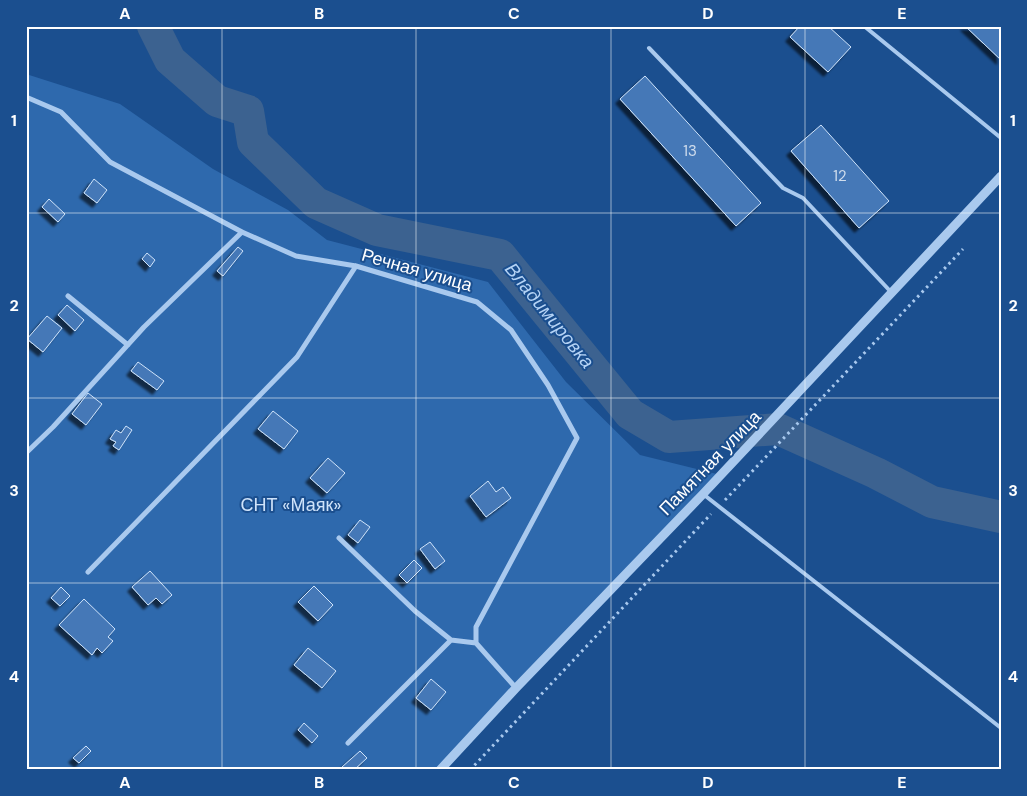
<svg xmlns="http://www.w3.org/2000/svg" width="1027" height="796" font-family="'DM Sans',sans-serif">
  <defs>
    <filter id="shadow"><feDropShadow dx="-4.5" dy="4.5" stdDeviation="1" flood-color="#0009"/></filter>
  </defs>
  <rect width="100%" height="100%" fill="#1b4f8f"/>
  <path fill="#2e69ad" d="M26,74l94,30 93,65 75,41 39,30 161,42 78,100 74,73 81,20 -281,295h-414z"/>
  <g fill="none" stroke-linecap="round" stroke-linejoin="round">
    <path stroke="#3c6290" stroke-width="32" d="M153,26l17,34 47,41 31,10 5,31 63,61 61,27 123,25 130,159 39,23 109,-8 98,44 56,29 69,15"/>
  </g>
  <path fill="#4478b7" stroke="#cfe3fa" filter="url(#shadow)" d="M800,26h28l23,21 -23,25 -38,-35z
    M965,26h36v34z
    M645,76l116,127 -25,23 -116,-127z
    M821,125l68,76 -30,27 -68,-77z
    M94,179l13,11 -10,13 -13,-10z
    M49,199l16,15 -7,8 -16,-15z
    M238,247l5,4 -20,25 -6,-5z
    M147,253l8,7 -5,7 -8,-8z
    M67,305l17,15 -9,11 -17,-16z
    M47,316l15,12 -19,24 -16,-13z
    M138,362l26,19 -7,9 -26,-19z
    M88,393l14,11 -16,21 -14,-11z
    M273,411l25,20 -14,18 -26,-20z
    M126,426l6,4 -13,20 -6,-4 3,-4 -6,-3 6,-9 5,3z
    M328,458l17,15 -18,20 -17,-15z
    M488,481l8,11 7,-5 8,11 -25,19 -16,-21z
    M360,520l10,7 -12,16 -10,-8z
    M430,542l15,19 -10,8 -15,-20z
    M414,560l8,8 -15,15 -8,-8z
    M150,571l22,24 -10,9 -6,-6 -8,7 -16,-18z
    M314,586l19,19 -15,16 -20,-19z
    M61,587l9,9 -10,10 -9,-8z
    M84,599l31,30 -7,8 5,4 -11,12 -5,-5 -5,7 -33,-30z
    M308,648l28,23 -14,17 -28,-23z
    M431,679l15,13 -15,18 -15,-12z
    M304,723l14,13 -6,7 -14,-13z
    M86,746l5,5 -12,12 -6,-5z
    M360,751l7,7 -13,12h-10l-2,-3z"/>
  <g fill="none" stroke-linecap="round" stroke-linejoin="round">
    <path stroke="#a9c9ee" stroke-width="3" stroke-dasharray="2.5 4" stroke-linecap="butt" d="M725,500l238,-251
      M470,770l241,-256"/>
    <path stroke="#a9c9ee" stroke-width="4" d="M864,26l137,112
      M649,48l134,140 20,10 88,94
      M703,494l298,234"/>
    <path stroke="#a9c9ee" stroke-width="5" d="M26,97l35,15 49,50 132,70 54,24 60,10 121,36 34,28 37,55 29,53 -101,189v16l40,45
      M68,296l60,49
      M26,453l27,-26 91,-100 98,-95
      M339,538l76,73 36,29 25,3
      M88,572l209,-215 59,-91
      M348,743l103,-103"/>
    <path stroke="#a9c9ee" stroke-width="9" d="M440,770l76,-82 187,-194 298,-318"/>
  </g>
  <path fill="none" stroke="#fff" stroke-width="1" stroke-opacity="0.55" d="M222,26v744M416,26v744M611,26v744M805,26v744M26,213h975M26,398h975M26,583h975"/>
  <g text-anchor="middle" stroke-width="4" stroke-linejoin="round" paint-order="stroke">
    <g font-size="15" fill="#d0dded">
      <text x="690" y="156">13</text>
      <text x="840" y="181">12</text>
    </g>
    <g font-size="18" fill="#fff" stroke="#1b4f8f">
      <text transform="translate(417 270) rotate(16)" y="6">Речная улица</text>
      <text transform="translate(710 463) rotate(-46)" y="6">Памятная улица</text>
    </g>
    <g font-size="18" fill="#cfe3fa" stroke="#1b4f8f">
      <text x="291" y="511">СНТ «Маяк»</text>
    </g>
    <g font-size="19" font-style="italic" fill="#b5d3f5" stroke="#1b4f8f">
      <text transform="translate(550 315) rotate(51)" y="7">Владимировка</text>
    </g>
  </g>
  <rect width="1027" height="796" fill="none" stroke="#1b4f8f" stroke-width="55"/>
  <rect x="28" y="28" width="972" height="740" fill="none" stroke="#fff" stroke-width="2"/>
  <g font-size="16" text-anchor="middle" font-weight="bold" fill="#fff">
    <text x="125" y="19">A</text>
    <text x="319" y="19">B</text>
    <text x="514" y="19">C</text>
    <text x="708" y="19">D</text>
    <text x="902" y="19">E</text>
    <text x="14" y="126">1</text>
    <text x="1013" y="126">1</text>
    <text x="14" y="311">2</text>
    <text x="1013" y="311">2</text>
    <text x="14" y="496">3</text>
    <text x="1013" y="496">3</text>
    <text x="14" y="682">4</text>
    <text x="1013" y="682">4</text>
    <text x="125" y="788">A</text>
    <text x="319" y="788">B</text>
    <text x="514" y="788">C</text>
    <text x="708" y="788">D</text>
    <text x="902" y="788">E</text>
  </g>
</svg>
